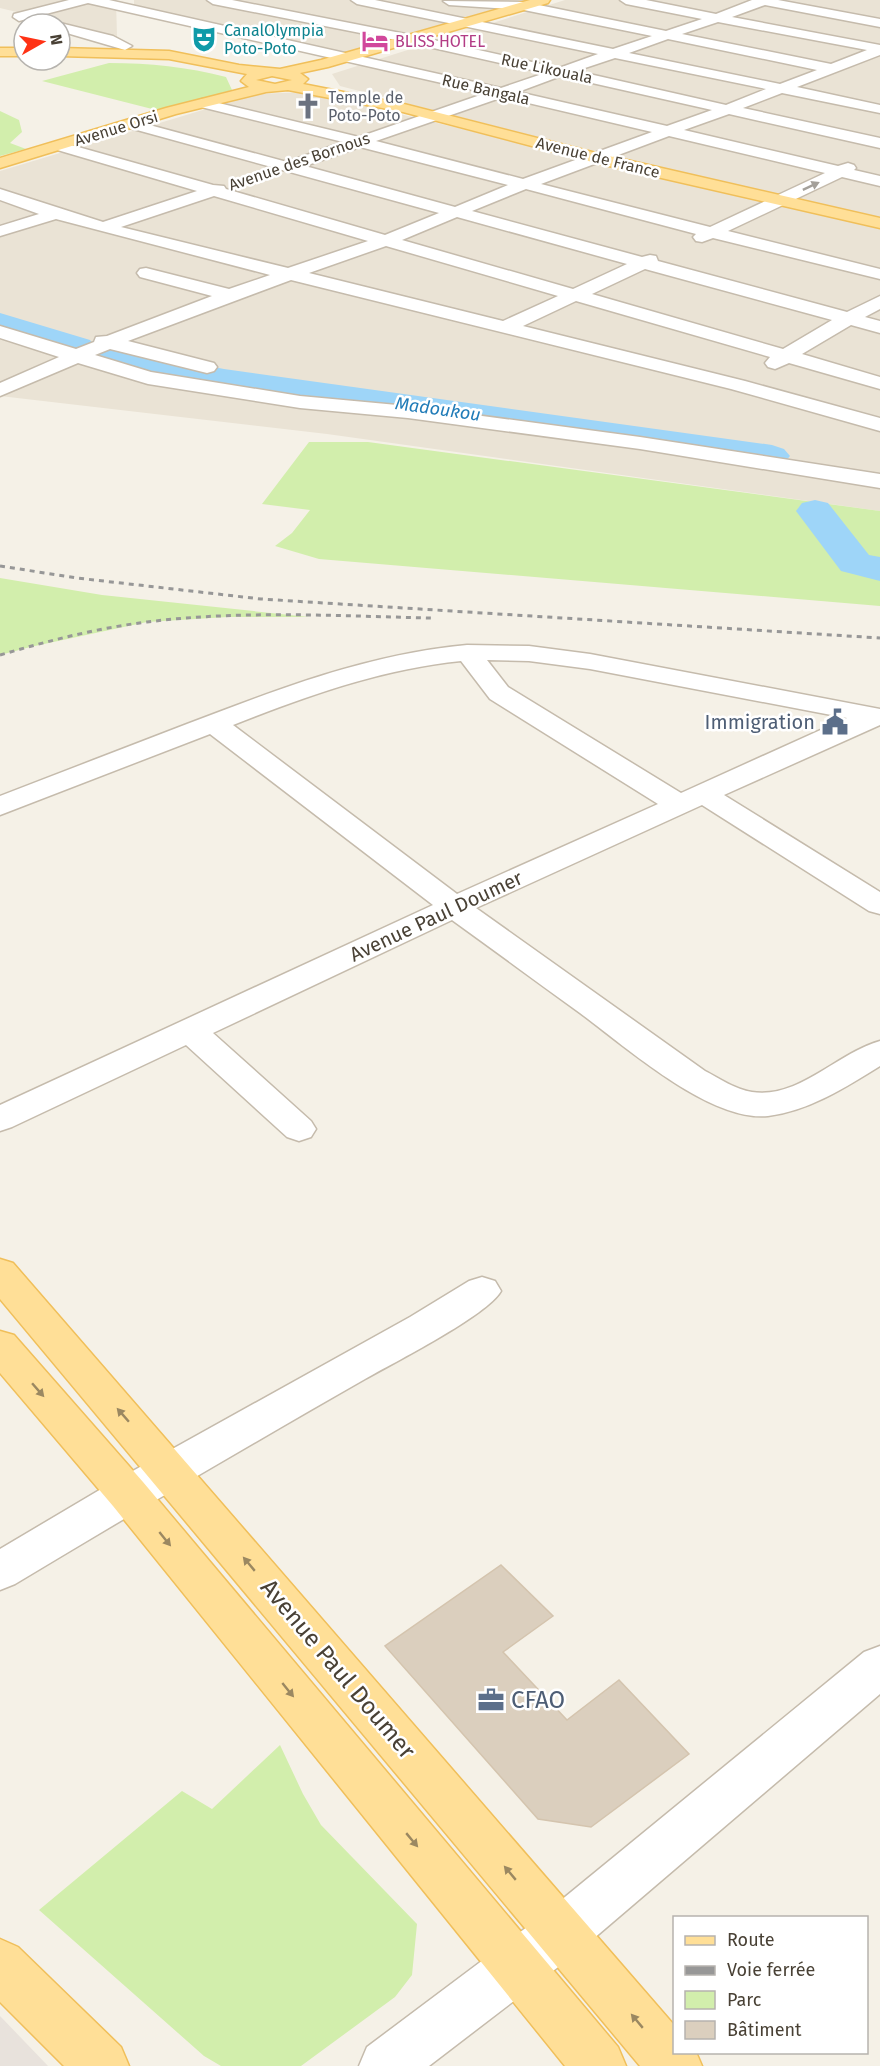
<svg xmlns="http://www.w3.org/2000/svg" width="880" height="2066" font-family="'Fira Sans',sans-serif">
  <rect width="100%" height="100%" fill="#f5f1e7"/>
  <path fill="#eae3d5" d="M0,0h116l1,36 -117,-28z
    M134,0h390l-177,54 -213,-48z
    M565,0h315v220l-238,-56 -302,-78 -8,-12z
    M308,92l572,137v282l-553,-77 -327,-38v-225l256,-77z"/>
  <path fill="#e8e2dc" d="M0,2016l48,50h-48z"/>
  <path fill="#d2eeac" d="M109,63c41,0 78,4 117,14l6,13 -72,21 -118,-30z
    M0,111l19,9 3,12 -12,11 16,6 -26,7z
    M309,442h59l512,69v95l-561,-47 -44,-13 17,-13 18,-23 -48,-6z
    M0,578l102,17 207,22h-81l-81,5 -117,25 -30,8z
    M280,1745l23,49 18,31 96,99 -5,51 -17,22 -94,69h-80l-17,-10 -165,-146 143,-119 30,18z"/>
  <g fill="none" stroke-linecap="round" stroke-linejoin="round">
    <path fill="#9ed5f8" fill-rule="evenodd" d="M0,313l90,27 5,7 -5,7 -11,3 -79,-25z
      M105,346l119,23 548,76 12,4 6,7 -6,7 -12,4 -548,-78 -130,-26 -5,-7 5,-7z
      M815,500l13,3 41,52 11,2v24l-39,-10 -45,-60 6,-8z"/>
  </g>
  <path fill="#dbcfbe" stroke="#d4c4ae" stroke-width="1.5" d="M501,1565l52,51 -50,36 64,68 52,-40 70,74 -98,73 -53,-8 -153,-173z"/>
  <g fill="none" stroke-linecap="round" stroke-linejoin="round">
    <g stroke="#c5bbac" stroke-width="3">
      <path id="minor" d="M69,0h40l392,88 44,-15 -134,-30 -198,-39 -6,-4h25l179,35 148,33 39,-14 -241,-50 -6,-4h24l238,49 39,-13 -128,-26 -75,-5 -6,-4 81,1 142,29 36,-12 -76,-15 -6,-4h26l70,14 36,-14h26l102,19v8l-115,-22 -33,12 148,28v10l-83,32 83,18v8l-98,-20 -39,15 137,30v10l-151,-34 -45,16 154,36 10,-3 6,2 2,3 -2,2 26,6v10l-38,-9 -114,54 152,38v10l-167,-41 -11,4 -6,-1 -3,-4 3,-3 -170,-45 -54,22 170,46 8,-2 6,1 2,5 189,51 33,-16v13l-15,8 15,4v12l-29,-8 -49,29 78,23v12l-91,-26 -14,6 -7,-2 -3,-4 5,-6 -194,-56 -53,25 222,55 135,37v13l-149,-42 -440,-109 -163,61 86,22 3,4 -3,4 -7,2 -97,-24 -15,6 56,17 149,24 108,10 232,31 240,37v14l-240,-39 -232,-31 -108,-10 -152,-24 -70,-21 -78,33v-13l59,-26 -59,-19v-12l76,23 18,-7 2,-5 11,-1 105,-40 -72,-19 -3,-4 3,-4 6,-1 83,21 41,-14 -214,-56 -56,17v-10l39,-12 -39,-14v-11l103,33 94,-31 -143,-42 -3,-3 3,-3h10l149,42 11,1 2,3 159,46 54,-22 -313,-86 -2,-3 7,-4 156,42 56,-20 -146,-36 -2,-3 7,-4 157,38 127,-44 -398,-90 -69,18 -6,-4 1,-3zM718,22l149,28 -36,14 -149,-30zM668,39l149,31 -37,14 -151,-31zM615,58l151,31 -40,16 -150,-34zM561,76l151,34 -45,16 -149,-34zM503,97l149,35 -129,47 -147,-38zM669,136l156,37 -115,54 -169,-43zM360,147l148,38 -53,22 -150,-41zM214,196l154,45 -80,27 -167,-41zM457,217l170,47 -54,25 -171,-49zM386,246l172,50 -55,25 -194,-48zM645,269l187,51 -49,29 -191,-55z
        M60,23l53,13 19,10 -7,4 -65,-19v-7h-4z
        M467,645l62,1 61,8 290,55v16l-156,70 156,97v22l-11,-3 -167,-106 -226,103 229,163c14,7 31,19 47,21 47,7 85,-39 128,-51v25c-34,21 -71,45 -112,50 -58,6 -142,-69 -188,-103 -43,-31 -85,-62 -128,-93l-239,113 98,88 5,8 -5,8 -12,4 -12,-4 -101,-92 -174,82 -12,4v-26l433,-200 -223,-171 -210,81v-19c62,-24 125,-48 187,-72 91,-35 182,-70 280,-79zM487,660l42,1 61,8 257,49 -166,75 -173,-106zM461,661l29,38 168,105 -201,90 -224,-169c74,-29 148,-56 228,-64z
        M482,1277l13,4 6,10c-13,24 -108,72 -136,88 -117,67 -234,135 -350,205l-15,6v-41l113,-67 297,-165 59,-36z
        M880,1646v48l-301,257 -150,115h-70l8,-19 176,-132 321,-263z"/>
    </g>
    <g stroke="#f0bf5a" stroke-width="3">
      <path id="major" d="M530,0h20l-2,3 -220,64 -28,6 8,6 -5,5 101,20 192,49 284,65v10l-284,-65 -193,-51 -115,-22 -22,2 -90,22 -176,54v-10l166,-50 83,-21 -8,-6 6,-7 -78,-15 -109,-3v-8l109,3 70,14 41,4 41,-9zM272,76l20,4 -17,4 -19,-4z
        M0,48h24v8h-24z
        M0,1259l13,4 661,762v27h22l6,14h-62l-640,-767z
        M0,1331l14,4 129,147 475,565 8,19h-61l-452,-560 -113,-133z
        M0,1939l18,8 103,100 8,19h-65l-64,-64z"/>
    </g>
    <use href="#minor" fill="#fff" fill-rule="evenodd"/>
    <use href="#major" fill="#ffdf97" fill-rule="evenodd"/>
    <path stroke="#979797" stroke-width="3" stroke-dasharray="5 5" stroke-linecap="butt" d="M0,566l77,12 184,21 619,39
      M0,655c48,-14 97,-27 147,-33 94,-12 190,-6 284,-4"/>
  </g>
  <defs><path id="oneway-solid" d="M-6-.8H1V-3.2L6.5 0L1 3.2V.8H-6Z" transform="scale(1.5)"/></defs>
  <use fill="#a4a09a" href="#oneway-solid" transform="translate(811 186) rotate(-25)"/>
  <g fill="#9b8861">
    <use href="#oneway-solid" transform="translate(38 1390) rotate(49)"/>
    <use href="#oneway-solid" transform="translate(123 1415) rotate(-131)"/>
    <use href="#oneway-solid" transform="translate(165 1539) rotate(51)"/>
    <use href="#oneway-solid" transform="translate(249 1564) rotate(-130)"/>
    <use href="#oneway-solid" transform="translate(288 1690) rotate(51)"/>
    <use href="#oneway-solid" transform="translate(412 1840) rotate(50)"/>
    <use href="#oneway-solid" transform="translate(510 1873) rotate(-130)"/>
    <use href="#oneway-solid" transform="translate(637 2021) rotate(-130)"/>
  </g>
  <defs>
    <g id="theatre-bare" transform="scale(2.07)"><path d="M-5-5.5Q0-4 5-5.5V0Q5 5 0 6Q-5 5-5 0ZM-3.3-2.5H-1v1.5H-3.3ZM1-2.5H3.3v1.5H1ZM-2.8 1Q0 5.5 2.8 1Z" fill="#0f9aa8" stroke="#fff" stroke-width="2.5" paint-order="stroke"/></g>
    <g id="hotel-bare" transform="scale(2.07)"><path d="M-6-4.5h1.5V1H6V5H4.5V3h-9V5H-6ZM-4 0a1.8 1.8 0 1 1 3.6 0ZM.5 0V-2.5h3Q6-2.5 6 0Z" fill="#d1479c" stroke="#fff" stroke-width="2.5" paint-order="stroke"/></g>
    <g id="church-bare" transform="scale(2.07)"><path d="M-1.2-6h2.4v3.5h3.3v2.4h-3.3V6h-2.4V-.1h-3.3v-2.4h3.3Z" fill="#6b7280" stroke="#fff" stroke-width="2.5" paint-order="stroke"/></g>
    <g id="civic-bare" transform="scale(2.07)"><path d="M-.6-6.5H3V-4.5H.6V-3L4-1V1h2V6H-6V1h2V-1L-.6-3ZM-1.2 2.5V6h2.4V2.5Z" fill="#5c6f8a" stroke="#fff" stroke-width="2.5" paint-order="stroke"/></g>
    <g id="office-bare" transform="scale(2.07)"><path d="M-6-3h4V-5.5h4V-3h4V5H-6ZM-1-4.5V-3h2v-1.5ZM-6 0V1H6V0Z" fill="#5c6f8a" stroke="#fff" stroke-width="2.5" paint-order="stroke"/></g>
  </defs>
  <g fill-rule="evenodd">
    <use href="#theatre-bare" x="204" y="39"/>
    <use href="#hotel-bare" x="375" y="41"/>
    <use href="#church-bare" x="308" y="106"/>
    <use href="#civic-bare" x="835" y="722"/>
    <use href="#office-bare" x="491" y="1700"/>
  </g>
  <g text-anchor="middle" stroke-width="5" stroke-linejoin="round" paint-order="stroke">
    <g font-size="16" fill="#0d838f" stroke="#fff" text-anchor="start">
      <text x="224" y="36">CanalOlympia<tspan x="224" dy="18">Poto-Poto</tspan></text>
    </g>
    <g font-size="16" fill="#b23c85" stroke="#fff" text-anchor="start">
      <text x="395" y="47">BLISS HOTEL</text>
    </g>
    <g font-size="16" fill="#494135" stroke="#fff">
      <text transform="translate(547 68) rotate(12)" y="6">Rue Likouala</text>
      <text transform="translate(486 89) rotate(13)" y="6">Rue Bangala</text>
      <text transform="translate(116 128) rotate(-17)" y="6">Avenue Orsi</text>
      <text transform="translate(598 157) rotate(14)" y="6">Avenue de France</text>
      <text transform="translate(299 161) rotate(-19)" y="6">Avenue des Bornous</text>
    </g>
    <g font-size="16" fill="#5b616d" stroke="#fff" text-anchor="start">
      <text x="328" y="103">Temple de<tspan x="328" dy="18">Poto-Poto</tspan></text>
    </g>
    <g font-size="18" font-style="italic" fill="#217cb8" stroke="#fff">
      <text transform="translate(438 409) rotate(8)" y="6">Madoukou</text>
    </g>
    <g font-size="20" fill="#4e5e75" stroke="#fff" text-anchor="end">
      <text x="815" y="729">Immigration</text>
    </g>
    <g font-size="20" fill="#494135" stroke="#fff">
      <text transform="translate(436 916) rotate(-25)" y="7">Avenue Paul Doumer</text>
    </g>
    <g font-size="24" fill="#494135" stroke="#fff">
      <text transform="translate(338 1669) rotate(50)" y="8">Avenue Paul Doumer</text>
    </g>
    <g font-size="24" fill="#4e5e75" stroke="#fff" text-anchor="start">
      <text x="511" y="1708">CFAO</text>
    </g>
  </g>
  <rect x="673" y="1916" width="195" height="138" fill="#ffffff" stroke="#b6b3ae" stroke-width="1.5"/>
  <rect x="685" y="1936" width="30" height="9" fill="#ffdf97" stroke="#b6b3ae" stroke-width="1.5"/>
  <text x="727" y="1946" font-size="18" fill="#494135">Route</text>
  <rect x="685" y="1966" width="30" height="9" fill="#979797" stroke="#b6b3ae" stroke-width="1.5"/>
  <text x="727" y="1976" font-size="18" fill="#494135">Voie ferrée</text>
  <rect x="685" y="1991" width="30" height="18" fill="#d2eeac" stroke="#b6b3ae" stroke-width="1.5"/>
  <text x="727" y="2006" font-size="18" fill="#494135">Parc</text>
  <rect x="685" y="2021" width="30" height="18" fill="#dbcfbe" stroke="#b6b3ae" stroke-width="1.5"/>
  <text x="727" y="2036" font-size="18" fill="#494135">Bâtiment</text>
  <g transform="translate(42 42) rotate(81)"><circle r="28" fill="#ffffff" stroke="#b6b3ae" stroke-width="1.5"/>
  <path d="M0-4.5L10 22L0 15L-10 22Z" fill="#ff3215"/>
  <text y="-9" font-size="16" font-weight="bold" text-anchor="middle" fill="#494135">N</text>
  </g>
</svg>
